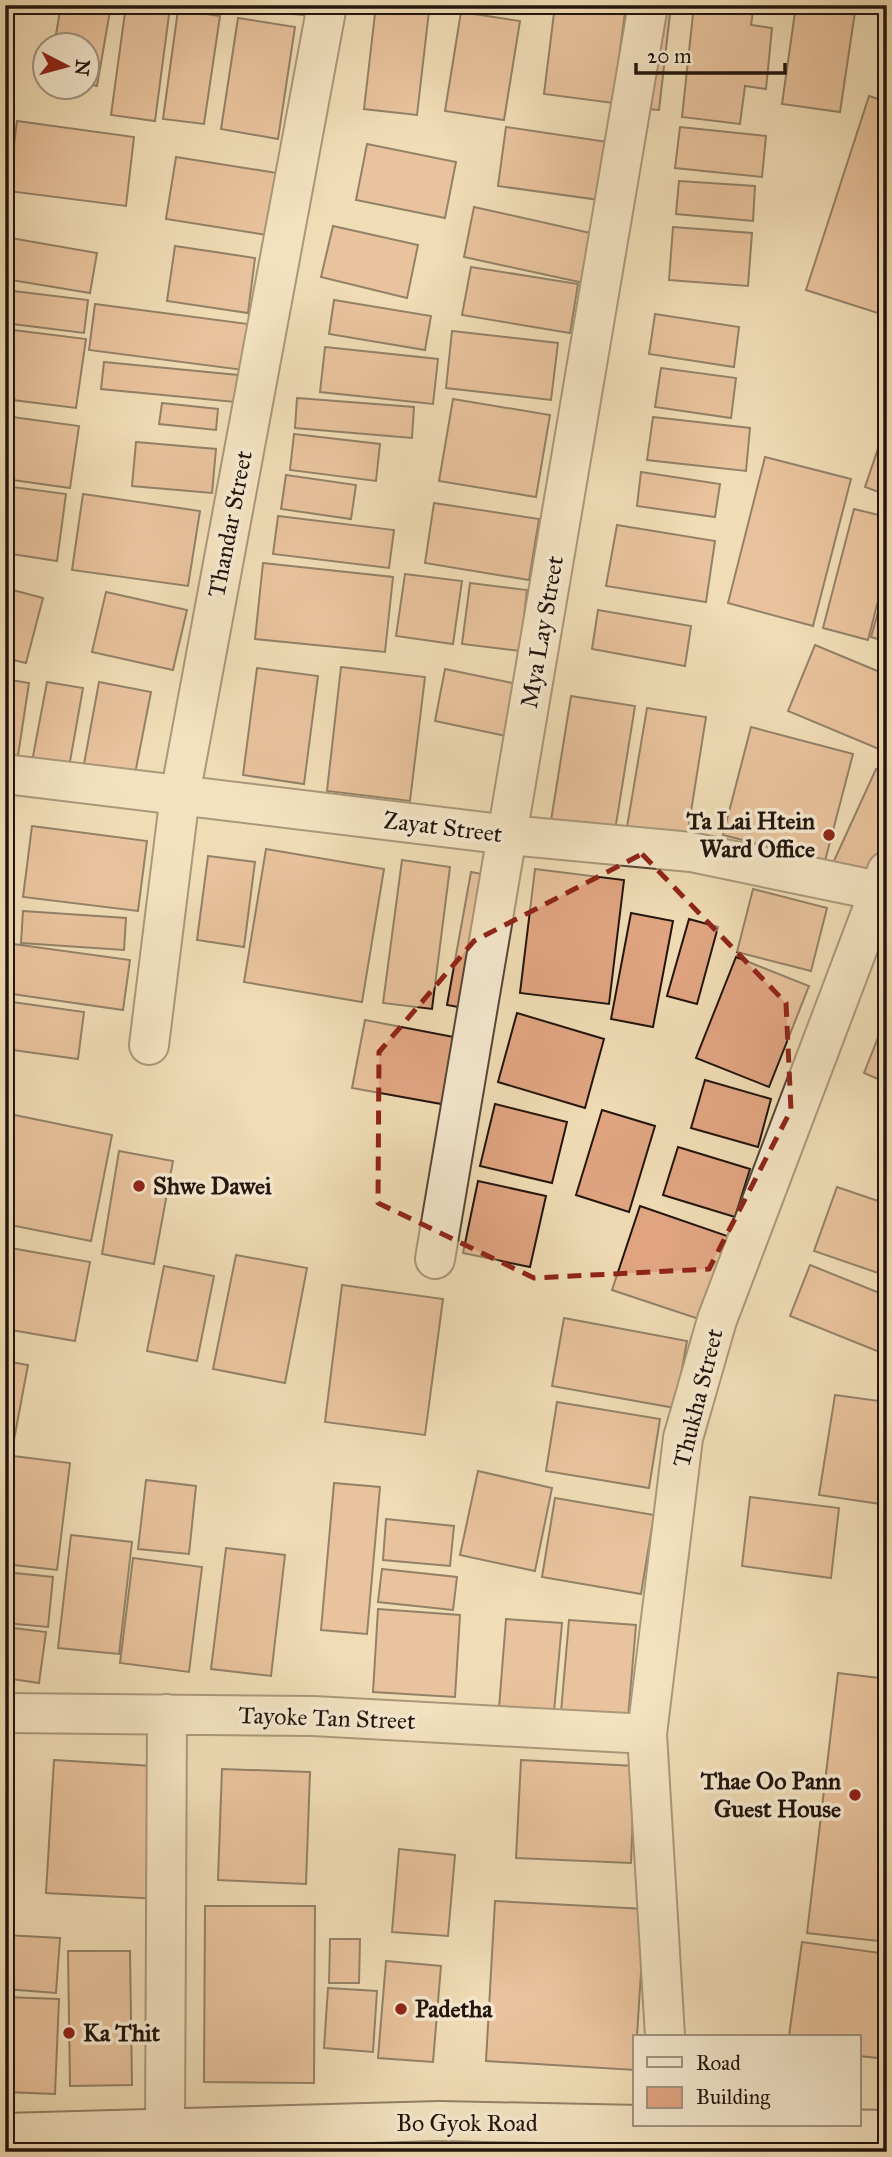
<svg xmlns="http://www.w3.org/2000/svg" width="892" height="2157" font-family="'IM FELL Great Primer',serif">
  <rect width="100%" height="100%" fill="#f0dcb5"/>
  <filter id="stains"><feTurbulence type="fractalNoise" baseFrequency=".00286" numOctaves="4"/><feColorMatrix values="0 0 0 0 .2 0 0 0 0 .09 0 0 0 0 .02 0 0 0 .5 -.17"/></filter>
  <radialGradient id="worn" r=".72"><stop offset=".6" stop-color="#630" stop-opacity="0"/><stop offset="1" stop-color="#630" stop-opacity=".3"/></radialGradient>
  <path fill="#e1a582" stroke="#22140d" stroke-width="2" d="M61,5h50l-14,81 -9,-2v-38h-34z
    M126,5l44,2 -15,114 -44,-6z
    M272,5h44l-1,11 -44,-4z
    M376,5l53,6 -12,104 -53,-6z
    M555,5h71l-13,98 -69,-9z
    M635,5h36l-12,105 -36,-3z
    M694,5h60l-3,20 21,3 -6,61 -21,-3 -5,38 -58,-7z
    M796,5h60l-16,107 -58,-8z
    M178,10l42,6 -16,108 -41,-5z
    M461,12l59,9 -16,99 -59,-9z
    M238,18l57,9 -17,112 -57,-10z
    M869,96l18,6v214l-81,-26z
    M17,121l117,16 -8,69 -118,-15z
    M506,127l102,15 -8,58 -102,-14z
    M680,127l86,9 -4,41 -87,-9z
    M367,144l89,18 -11,56 -89,-18z
    M176,157l101,16 -10,62 -101,-16z
    M679,181l76,5 -2,35 -77,-7z
    M474,207l121,27 -11,49 -120,-26z
    M333,226l85,19 -11,53 -86,-21z
    M673,227l79,6 -4,53 -79,-6z
    M5,237l92,16 -7,40 -85,-14z
    M175,246l80,12 -7,55 -81,-12z
    M471,267l107,17 -8,49 -108,-18z
    M5,290l83,10 -4,33 -79,-10z
    M334,300l97,16 -6,34 -96,-16z
    M95,304l153,20 -5,46 -154,-20z
    M655,314l84,13 -5,40 -85,-13z
    M5,329l81,10 -10,69 -71,-9z
    M452,331l106,12 -7,57 -105,-12z
    M325,347l113,12 -5,45 -113,-12z
    M104,362l134,13 -3,27 -134,-13z
    M661,368l75,10 -5,40 -76,-11z
    M297,398l117,9 -2,31 -117,-10z
    M453,399l97,16 -14,82 -97,-16z
    M162,403l56,6 -2,21 -57,-6z
    M5,416l74,10 -9,62 -65,-9z
    M653,417l97,11 -4,43 -99,-11z
    M887,419v18l-6,-2z
    M294,434l86,10 -4,37 -86,-11z
    M136,442l80,7 -4,44 -80,-7z
    M880,443l7,2v50l-22,-8z
    M765,457l86,22 -38,147 -85,-23z
    M641,472l79,12 -5,33 -78,-11z
    M286,475l70,10 -5,34 -70,-10z
    M5,486l61,8 -9,67 -52,-8z
    M83,494l117,17 -12,75 -116,-16z
    M434,503l105,16 -10,61 -104,-17z
    M854,509l33,8v49l-19,74 -45,-12z
    M278,516l116,14 -5,38 -116,-14z
    M617,525l98,16 -9,61 -100,-16z
    M263,563l130,14 -8,75 -130,-13z
    M405,574l57,7 -9,63 -57,-8z
    M470,583l57,7 -7,61 -58,-7z
    M885,587l2,1v54l-16,-5z
    M5,588l38,10 -17,65 -21,-5z
    M106,592l81,18 -14,60 -81,-18z
    M598,610l93,16 -6,40 -93,-17z
    M815,645l72,30 -1,77 -98,-41z
    M341,667l84,10 -15,124 -83,-10z
    M257,668l61,8 -14,108 -61,-9z
    M445,669l72,15 -11,52 -71,-15z
    M5,679l24,4 -12,79 -12,-2z
    M47,682l36,6 -15,85 -37,-6z
    M99,682l52,10 -16,82 -51,-10z
    M571,696l64,10 -22,137 -64,-10z
    M647,708l59,9 -20,126 -60,-10z
    M751,727l102,27 -28,107 -102,-26z
    M876,769l11,5v67l-18,39 -36,-17z
    M32,826l115,15 -9,70 -115,-14z
    M266,849l118,20 -22,133 -118,-20z
    M208,856l47,6 -11,85 -47,-7z
    M402,860l48,7 -18,142 -49,-6z
    M535,869l89,11 -15,124 -89,-11z
    M471,872l34,6 -24,133 -34,-6z
    M753,889l74,19 -16,63 -74,-19z
    M23,911l103,7 -2,32 -103,-7z
    M631,913l42,8 -20,106 -42,-8z
    M689,919l29,8 -21,77 -30,-8z
    M6,943l124,17 -7,50 -118,-17z
    M736,957l73,29 -40,101 -73,-29z
    M5,1001l79,11 -6,47 -73,-10z
    M517,1013l87,26 -19,69 -87,-26z
    M887,1015v68l-23,-10z
    M365,1020l94,18 -12,67 -95,-17z
    M705,1080l66,19 -13,48 -67,-19z
    M495,1104l72,18 -15,61 -72,-17z
    M602,1110l53,16 -26,86 -53,-17z
    M5,1113l107,22 -21,106 -86,-17z
    M678,1147l72,22 -15,48 -72,-22z
    M119,1151l54,10 -19,103 -52,-10z
    M478,1181l68,15 -16,71 -67,-14z
    M837,1187l50,17v72l-73,-25z
    M640,1206l93,32 -28,83 -93,-31z
    M5,1247l85,15 -15,79 -70,-12z
    M236,1255l71,13 -22,115 -72,-14z
    M810,1265l77,31v59l-97,-39z
    M164,1266l50,10 -17,85 -50,-10z
    M342,1285l101,14 -18,136 -100,-13z
    M564,1318l123,23 -12,67 -123,-22z
    M5,1361l23,4 -15,80 -8,-2z
    M835,1395l52,7v103l-68,-10z
    M557,1402l103,17 -11,69 -103,-17z
    M5,1455l65,8 -13,107 -52,-6z
    M478,1471l74,17 -17,83 -75,-16z
    M146,1480l50,6 -7,68 -51,-5z
    M334,1483l46,4 -13,147 -46,-4z
    M750,1497l89,11 -8,70 -89,-12z
    M555,1498l99,17 -13,79 -99,-17z
    M386,1519l68,7 -4,40 -67,-6z
    M71,1535l61,7 -13,112 -61,-6z
    M226,1548l59,7 -14,121 -60,-7z
    M133,1558l69,9 -13,105 -69,-9z
    M382,1569l75,8 -4,33 -75,-8z
    M5,1572l48,5 -5,50 -43,-4z
    M378,1609l82,6 -5,82 -82,-5z
    M506,1619l56,4 -8,89 -55,-4z
    M569,1620l67,5 -8,93 -67,-6z
    M5,1627l41,5 -7,51 -34,-5z
    M838,1673l49,6v263l-80,-9z
    M54,1760l132,8 -7,132 -133,-7z
    M521,1760l114,6 -4,97 -115,-5z
    M222,1769l88,3 -4,112 -88,-4z
    M399,1849l56,6 -7,81 -56,-4z
    M495,1901l150,8 -8,127h-2v34l-149,-9z
    M205,1906h110l-1,177 -110,-1z
    M5,1935l55,3 -4,55 -51,-4z
    M330,1939h30l-1,44h-30z
    M802,1942l85,12v105l-28,-3v-20h-70z
    M68,1951h62l2,134 -62,1z
    M386,1961l55,5 -8,96 -55,-4z
    M328,1988l49,3 -4,61 -49,-4z
    M5,1997l54,2 -4,95 -50,-2z"/>
  <g fill="none" stroke-linecap="round" stroke-linejoin="round">
    <g stroke="#564637" stroke-width="42">
      <path id="street" d="M5,774l503,61 183,17 188,39
        M149,1045l31,-250 147,-790
        M435,1259l213,-1254
        M5,1713l308,3 334,18
        M665,2036l-18,-302 36,-296 34,-118 170,-449
        M165,2128l2,-414
        M665,2152v-28"/>
    </g>
    <g stroke="#22140d" stroke-width="42">
      <path id="secondary" d="M5,2133l435,-12 447,9"/>
    </g>
    <use href="#street" stroke="#f5e8cf" stroke-width="38"/>
    <use href="#secondary" stroke="#f5e8cf" stroke-width="38"/>
  </g>
  <path d="M0 0H892V2157H0ZM642,854l144,149 5,107 -82,159 -175,9 -156,-75 1,-151 95,-111z" fill="#f0dcb5" fill-opacity=".55" fill-rule="evenodd"/>
  <path fill="none" stroke="#8f2418" stroke-width="5" stroke-dasharray="14 9" stroke-linejoin="round" d="M642,854l144,149 5,107 -82,159 -175,9 -156,-75 1,-151 95,-111z"/>
  <g fill="#8f2418" stroke="#f5e8cf" stroke-width="2.5">
    <circle cx="829" cy="835" r="7"/>
    <circle cx="139" cy="1186" r="7"/>
    <circle cx="855" cy="1795" r="7"/>
    <circle cx="401" cy="2009" r="7"/>
    <circle cx="69" cy="2033" r="7"/>
  </g>
  <g text-anchor="middle" stroke-width="7" stroke-linejoin="round" paint-order="stroke">
    <g font-size="24" fill="#22140d" stroke="#f5e8cf">
      <text transform="translate(230 524) rotate(-79)" y="8">Thandar Street</text>
      <text transform="translate(542 632) rotate(-80)" y="8">Mya Lay Street</text>
      <text transform="translate(443 827) rotate(7)" y="8">Zayat Street</text>
      <text transform="translate(698 1398) rotate(-76)" y="8">Thukha Street</text>
      <text transform="translate(327 1718) rotate(2)" y="8">Tayoke Tan Street</text>
      <text x="467" y="2131">Bo Gyok Road</text>
    </g>
    <g font-size="24" font-weight="bold" fill="#22140d" stroke="#f5e8cf" text-anchor="start">
      <text x="815" y="829" text-anchor="end">Ta Lai Htein<tspan x="815" dy="28">Ward Office</tspan></text>
      <text x="153" y="1194">Shwe Dawei</text>
      <text x="841" y="1789" text-anchor="end">Thae Oo Pann<tspan x="841" dy="28">Guest House</tspan></text>
      <text x="415" y="2017">Padetha</text>
      <text x="83" y="2041">Ka Thit</text>
    </g>
  </g>
  <rect width="892" height="2157" fill="none" stroke="#f0dcb5" stroke-width="28"/>
  <rect x="7" y="7" width="878" height="2143" fill="none" stroke="#22140d" stroke-width="3.5"/>
  <rect x="14" y="14" width="864" height="2129" fill="none" stroke="#22140d" stroke-width="2"/>
  <rect x="633" y="2035" width="228" height="91" fill="#f5e8cf" stroke="#a19381" stroke-width="2"/>
  <rect x="647" y="2057" width="35" height="10" fill="#f5e8cf" stroke="#a19381" stroke-width="2"/>
  <text x="696" y="2070" font-size="21" fill="#22140d">Road</text>
  <rect x="647" y="2087" width="35" height="21" fill="#e1a582" stroke="#a19381" stroke-width="2"/>
  <text x="696" y="2104" font-size="21" fill="#22140d">Building</text>
  <g transform="translate(66 66) rotate(96)"><circle r="33" fill="#f5e8cf" stroke="#a19381" stroke-width="2"/>
  <path d="M0-5L12 26L0 18L-12 26Z" fill="#8f2418"/>
  <text y="-10" font-size="19" font-weight="bold" text-anchor="middle" fill="#22140d">N</text>
  </g>
  <path d="M636 63v10h149v-10" fill="none" stroke="#22140d" stroke-width="3.5"/>
  <text x="647" y="63" font-size="21" fill="#22140d" stroke="#f5e8cf" stroke-width="5" paint-order="stroke">20 m</text>
  <rect width="100%" height="100%" filter="url(#stains)"/>
  <rect width="100%" height="100%" fill="url(#worn)"/>
</svg>
